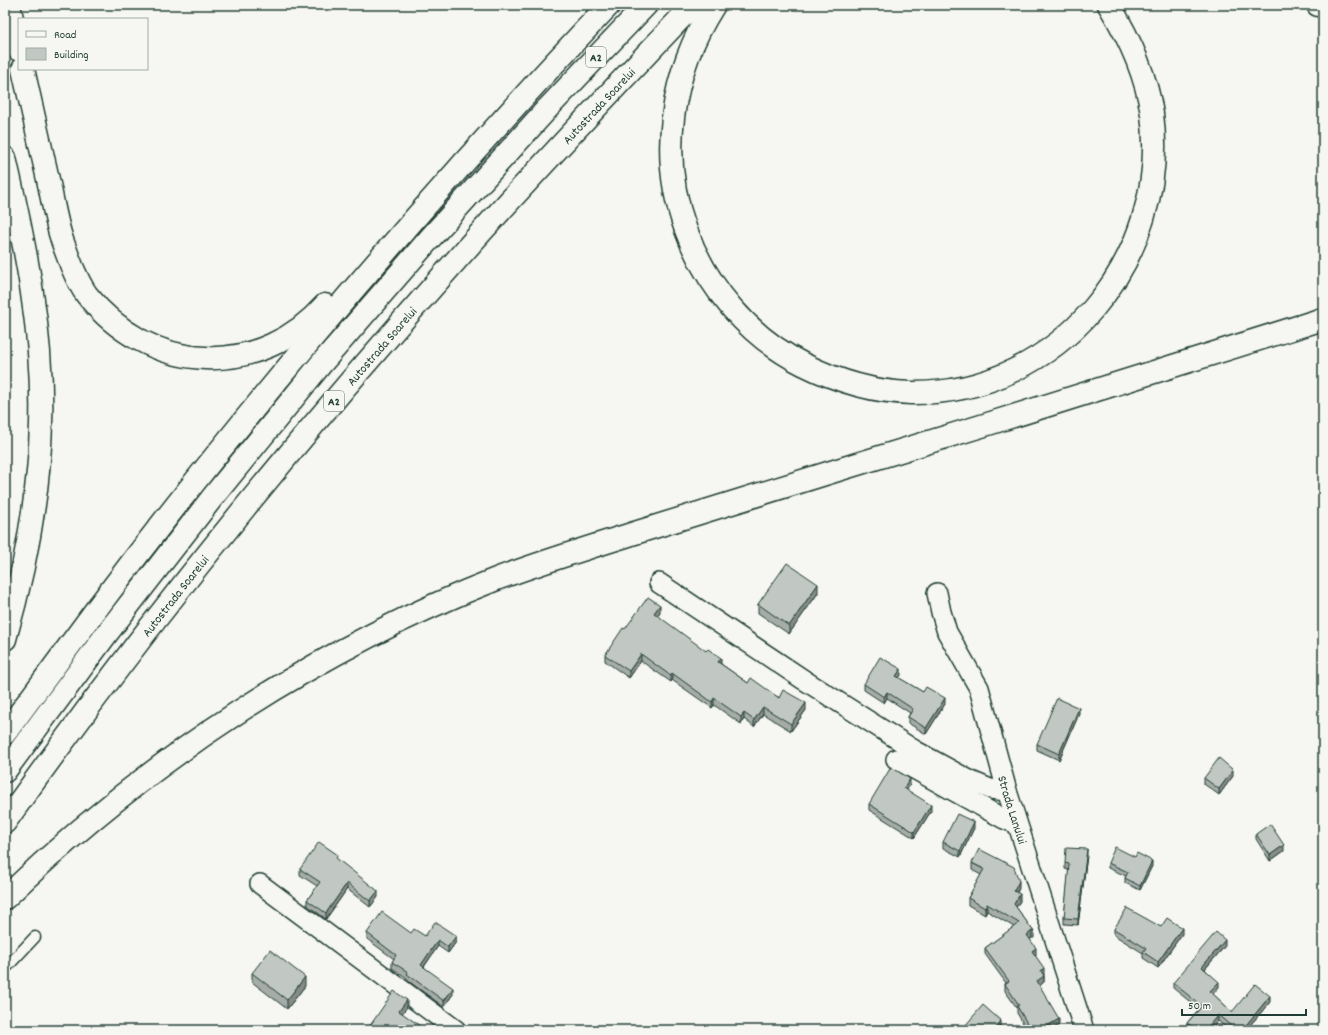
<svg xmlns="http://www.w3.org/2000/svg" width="1328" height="1035" font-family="Dekko,sans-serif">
  <rect width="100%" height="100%" fill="#f6f6f2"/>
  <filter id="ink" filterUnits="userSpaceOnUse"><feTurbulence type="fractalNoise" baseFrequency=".025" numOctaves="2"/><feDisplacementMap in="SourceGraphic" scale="8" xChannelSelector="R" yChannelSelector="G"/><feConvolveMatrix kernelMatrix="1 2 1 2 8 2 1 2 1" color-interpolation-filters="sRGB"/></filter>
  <g filter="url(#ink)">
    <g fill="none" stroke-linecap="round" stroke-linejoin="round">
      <g stroke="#1f3d34" stroke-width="13">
        <path id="service" d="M5,969l30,-32"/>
      </g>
      <g stroke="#1f3d34" stroke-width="22">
        <g id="minor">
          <path d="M659,583l145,97 112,71 55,30 19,8 17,2"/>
          <path id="s1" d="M937,593l4,19 6,20 32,56 28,103 77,239"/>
          <path d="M896,759l108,60 13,5"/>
          <path d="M260,884l196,146"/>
        </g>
      </g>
      <g stroke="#1f3d34" stroke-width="25">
        <g id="motorway">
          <path d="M9,5l10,45"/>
          <path d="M714,5c-43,67 -56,150 -28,225 21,57 63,107 117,134 34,17 70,28 108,29 147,2 260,-135 241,-279 -6,-40 -22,-75 -43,-109"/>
          <path d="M1318,5l5,1"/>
          <path d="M23,69c8,35 16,71 24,106 5,21 8,44 15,65 6,17 14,40 25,55 29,37 71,61 118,63 47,2 90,-19 120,-53"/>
          <path d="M5,158c20,86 39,178 36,266 -2,73 -16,145 -36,215"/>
          <path d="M5,733c31,-42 62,-84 93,-126 114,-152 237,-299 363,-441 49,-54 97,-108 148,-161"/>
          <path d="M5,771l103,-139 104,-134 109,-134 111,-128 115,-127 99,-104"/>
          <path id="s2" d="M5,822c138,-194 288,-379 447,-557 78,-89 160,-174 241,-260"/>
          <path d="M5,898c142,-137 309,-248 494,-320 46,-17 92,-31 139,-46 68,-21 135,-42 203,-63 161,-49 322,-99 482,-150"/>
        </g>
      </g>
      <use href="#service" stroke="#f6f6f2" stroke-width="10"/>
      <use href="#minor" stroke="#f6f6f2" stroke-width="19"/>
      <use href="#motorway" stroke="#f6f6f2" stroke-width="22"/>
    </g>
    <path fill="#a6aca8" stroke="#1f3d34" d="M818,593l-29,41 -31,-21v-9z
      M660,612l-3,4 64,48 27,19 58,27 -15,21 -28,-17 -9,13 -10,-8 -3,5 -27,-19 -2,3 -40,-28 -1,2 -30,-21 -12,17 -24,-17v-6l20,-26z
      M901,675l-2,3 24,14 22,12 -19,30 -18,-11v-6l2,-4 -23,-15 -3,5 -20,-13v-6z
      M1079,714l-20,46 -22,-10v-6z
      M1233,776l-14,19 -15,-11v-6z
      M910,785l-4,4 25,22 -17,27 -45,-28v-6z
      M974,828l-14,29 -17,-9v-6z
      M1256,834l28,17 -14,10 -14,-22z
      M1087,855l-9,70 -14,-1v-6l5,-48 -4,-1v-6z
      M338,860l40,37 -8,10 -23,-18 -21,30 -19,-14v-5l10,-14 -17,-11v-6z
      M972,863l47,25 -2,5 3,8 -4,6 18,25v6h-2l-2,2 6,15 -1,1 9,19v7l-5,4 20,39 -8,5h-24l-10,-17v-5l-12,-17v-7l1,-1 -21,-29v-6l29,-21 -27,-16 -2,4 -17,-10v-7l13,-23 -9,-5z
      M1108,863l44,3 -12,24 -15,-7v-5l1,-2 -18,-8z
      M1161,927l21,7 -24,34 -15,-10v-5l-29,-18v-6z
      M367,933l58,3 31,6 -8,11 -10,-7 -14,21 29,27 -9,13 -37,-27v-2l-15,-10v-6l2,-3 -27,-20z
      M1225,946l-20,23 14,18 -6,7 19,18 38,-10 -24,28h-17l-11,-9 -8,9h-21l-2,-1v-6l12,-14 -26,-21v-5z
      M252,973l53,13 -18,23 -35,-27z"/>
    <path fill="#878c88" stroke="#1f3d34" d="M818,584v9l-29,41v-8z
      M660,605v7l-6,8v-7z
      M641,654v7l-12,17v-7z
      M721,658v6l-3,-2z
      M901,669v6l-5,7v-6z
      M672,673v7l-1,2v-6z
      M887,692v6l-3,5v-6z
      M714,698v7l-2,3v-6z
      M945,698v6l-19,30v-6z
      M806,703v7l-15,21v-7z
      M763,707v7l-9,13v-7z
      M1079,708v6l-20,46v-6z
      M744,713v6l-3,5v-7z
      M1233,770v6l-14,19v-6z
      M910,779v6l-6,9v-6z
      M931,805v6l-17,27v-6z
      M974,822v6l-14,29v-6z
      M1284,845v6l-14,10v-6z
      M1087,849v6l-9,70v-6z
      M1152,861v5l-12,24v-4z
      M1019,881v7l-5,10v-7z
      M347,883v6l-21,30v-6z
      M378,891v6l-8,10v-6z
      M1020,894v7l-6,10v-7z
      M987,904v7l-2,4v-7z
      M1182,928v6l-24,34v-6z
      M1032,931v7l-5,4v-7z
      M456,936v6l-8,11v-6z
      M438,940v6l-17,25v-6z
      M1225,940v6l-23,26v-5z
      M1036,948v7l-4,3v-7z
      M1044,968v7l-2,2 2,-1v6l-7,6v-7l4,-10z
      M305,977v9l-18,23v-9z
      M1219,982v5l-9,9v-5z
      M453,988v6l-9,13v-6z
      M1270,996v6l-24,28h-4z
      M407,1000v7l-8,11v-7z
      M1218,1015v6l-8,9h-5z
      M1059,1019v6l-8,5h-11z
      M1001,1021v5l-3,4h-4z"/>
    <path fill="#c1c8c3" stroke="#1f3d34" d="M787,563l31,21 -29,42 -31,-22z
      M648,597l12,8 -6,8 52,38 2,-2 13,9 -3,4 30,21 3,-5 28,20 4,-8 23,13 -15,21 -28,-17 -9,13 -10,-7 -3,4 -27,-19 -2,4 -40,-29 -1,3 -30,-22 -12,17 -24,-16 18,-27 2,1z
      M880,657l21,12 -5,7 27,16 3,-5 19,11 -19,30 -18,-11 5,-8 -26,-17 -3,5 -20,-13z
      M1057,698l22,10 -20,46 -22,-10z
      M1219,758l14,12 -14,19 -15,-11z
      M891,767l19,12 -6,9 27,17 -17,27 -45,-28z
      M957,814l17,8 -14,29 -17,-9z
      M1270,824l14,21 -14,10 -14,-21z
      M319,842l19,13 -2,3 42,33 -8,10 -23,-18 -21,30 -19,-13 13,-18 -20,-13z
      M1115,847l20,10 2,-4 15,8 -12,25 -15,-8 3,-6 -20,-9z
      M1066,848l21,1 -9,70 -14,-1 5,-54 -4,-1z
      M979,849l35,18 5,14 -5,10 6,3 -6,10 20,28 -2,-1 -5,4 9,13 -4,3 12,17 -3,3 3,5 -7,5 22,38 -19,11h-9l-14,-24 2,-1 -14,-21 4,-3 -24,-33 34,-25 -32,-19 -2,4 -17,-10 16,-29 -12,-6z
      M1127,908l34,19 6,-9 15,10 -24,34 -15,-10 3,-4 -32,-19z
      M382,912l29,21 3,-4 11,7 10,-14 21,14 -8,11 -10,-7 -17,25 32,23 -9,13 -37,-27 1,-2 -16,-10 4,-7 -29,-22z
      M1216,932l9,8 -23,27 17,15 -9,9 22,21 23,-28 15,12 -28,34h-6l-18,-15 -13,15h-7l-11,-7 15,-17 -29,-23z
      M270,950l35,27 -18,23 -35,-27z
      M394,991l13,9 -8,11 27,19h-59z
      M983,1005l18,16 -7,9h-38l5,-5 3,2z
      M1146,1027l5,3h-7z"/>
  </g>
  <g text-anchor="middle" stroke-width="3" stroke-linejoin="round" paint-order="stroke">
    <g fill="#f6f6f2" stroke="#60746d" stroke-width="1">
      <rect x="586" y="47" width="20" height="20" rx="3"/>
      <rect x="324" y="391" width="20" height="20" rx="3"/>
    </g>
    <g font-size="12" font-weight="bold" fill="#1f3d34">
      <text x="596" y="61">A2</text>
      <text x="334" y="405">A2</text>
    </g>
    <g font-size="13" fill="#1f3d34" stroke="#f6f6f2">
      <text dy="5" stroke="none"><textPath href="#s2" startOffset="931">Autostrada Soarelui</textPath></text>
      <text dy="5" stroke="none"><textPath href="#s2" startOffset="607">Autostrada Soarelui</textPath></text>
      <text dy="5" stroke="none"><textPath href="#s2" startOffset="283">Autostrada Soarelui</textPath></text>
      <text dy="5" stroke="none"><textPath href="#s1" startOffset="231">Strada Lanului</textPath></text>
    </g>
  </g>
  <rect width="1328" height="1035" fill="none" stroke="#f6f6f2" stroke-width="20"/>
  <rect x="10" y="10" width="1308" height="1015" fill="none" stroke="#1f3d34" stroke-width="1.5" filter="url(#ink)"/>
  <rect x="18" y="18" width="130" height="52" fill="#f6f6f2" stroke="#a0aca6"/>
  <rect x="26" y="31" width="20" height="6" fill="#f6f6f2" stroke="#a0aca6"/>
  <text x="54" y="38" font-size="12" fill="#1f3d34">Road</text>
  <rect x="26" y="48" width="20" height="12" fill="#c1c8c3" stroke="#a0aca6"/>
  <text x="54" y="58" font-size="12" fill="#1f3d34">Building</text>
  <path d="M1182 1009v6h124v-6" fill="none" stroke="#1f3d34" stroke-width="2"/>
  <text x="1188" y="1009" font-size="12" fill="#1f3d34" stroke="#f6f6f2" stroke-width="3" paint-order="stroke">50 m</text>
</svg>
